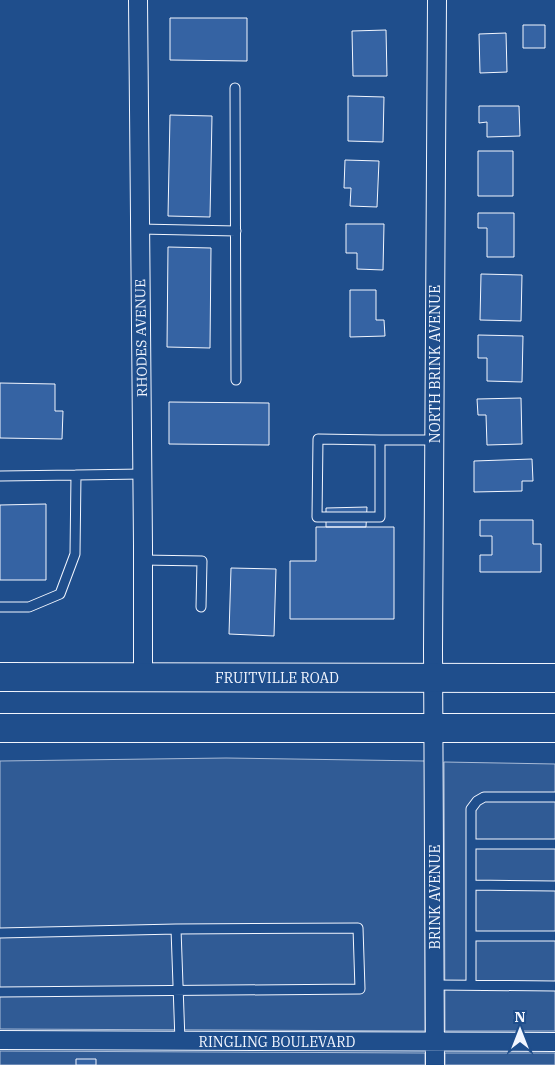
<svg xmlns="http://www.w3.org/2000/svg" width="555" height="1065" font-family="'IBM Plex Serif',serif">
  <rect width="100%" height="100%" fill="#1f4e8c"/>
  <path fill="#305b95" stroke="#a8bbd7" d="M226,758l199,3v270l-425,-2v-268z
    M444,762l111,2v267h-110z
    M0,1051l425,2v12h-425z
    M445,1053h110v12h-110z"/>
  <path fill="#3563a3" stroke="#f2f6ff" d="M170,18h77v43l-77,-1z
    M523,25h22v23h-22z
    M386,30l1,46h-34l-1,-45z
    M506,33l1,39 -27,1 -1,-39z
    M348,96l36,1 -1,45 -35,-1z
    M479,106h40l1,30 -33,1v-15l-8,1z
    M170,115l42,1 -2,101 -42,-1z
    M478,151h35v45h-35z
    M345,160l34,1 -2,46 -27,-1 1,-18h-7z
    M478,213h36v44h-27v-29h-9z
    M346,224h38l-1,46 -26,-1v-16h-11z
    M168,247l43,1 -1,100 -43,-1z
    M481,274l41,1 -1,46 -41,-1z
    M350,290h26v30h8l1,16 -35,1z
    M478,335l45,1 -1,46 -35,-1v-23h-9z
    M0,383l55,1v27h8l-1,28 -62,-1z
    M521,398l1,46 -35,1 -1,-30h-8l-1,-16z
    M169,402l100,1v42l-100,-1z
    M532,459l1,22h-11v10l-48,1v-31z
    M46,504v76h-46v-75z
    M367,507l-1,20h-40v-19z
    M480,520h53v24h8v28h-61v-17h12v-19h-12z
    M316,527h78v92h-104v-58h26z
    M231,568l45,1 -2,67 -45,-2z
    M76,1059h20v6h-20z"/>
  <g fill="none" stroke-linecap="round" stroke-linejoin="round">
    <g stroke="#f2f6ff" stroke-width="11">
      <path id="service" d="M235,88l1,292
        M140,229l96,2
        M318,439l62,1v77h-63z
        M380,440h55
        M76,475l67,-1
        M0,476l76,-1 -1,79 -15,40 -31,13h-29
        M143,560l59,1 -1,46
        M471,844h84
        M471,885l84,1
        M0,933l176,-4
        M471,936h84
        M435,985l120,1
        M471,985v-176l6,-8 7,-4h71
        M0,992l360,-3 -2,-61 -182,1 4,112"/>
    </g>
    <g stroke="#f2f6ff" stroke-width="20">
      <path id="minor" d="M138,0l5,545v132
        M0,1040l555,2
        M435,1065l-2,-415 4,-650"/>
    </g>
    <g stroke="#f2f6ff" stroke-width="30">
      <path id="primary" d="M0,677l555,1
        M0,728h555"/>
    </g>
    <use href="#service" stroke="#1f4e8c" stroke-width="9"/>
    <use href="#minor" stroke="#1f4e8c" stroke-width="18"/>
    <use href="#primary" stroke="#1f4e8c" stroke-width="28"/>
  </g>
  <g text-anchor="middle" stroke-width="4" stroke-linejoin="round" paint-order="stroke">
    <g font-size="14" fill="#f2f6ff" stroke="#1f4e8c">
      <text transform="translate(141 338) rotate(-91)" y="5">RHODES AVENUE</text>
      <text transform="translate(435 364) rotate(-90)" y="5">NORTH BRINK AVENUE</text>
      <text x="277" y="683">FRUITVILLE ROAD</text>
      <text transform="translate(435 897) rotate(-90)" y="5">BRINK AVENUE</text>
      <text x="277" y="1047">RINGLING BOULEVARD</text>
    </g>
  </g>
  <g transform="translate(520 1030)" stroke="#1f4e8c" stroke-width="4" paint-order="stroke">
  <path d="M0-4L9 19L0 12L-9 19Z" fill="#f2f6ff"/>
  <text y="-8" font-size="14" font-weight="bold" text-anchor="middle" fill="#f2f6ff">N</text>
  </g>
</svg>
